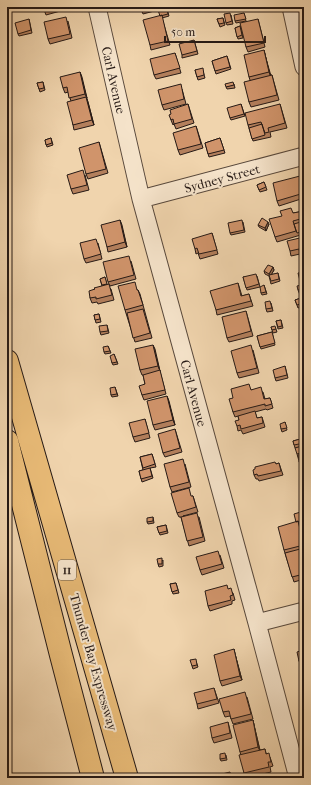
<svg xmlns="http://www.w3.org/2000/svg" width="311" height="785" font-family="'IM FELL French Canon',serif">
  <rect width="100%" height="100%" fill="#f0d4ad"/>
  <filter id="stains"><feTurbulence type="fractalNoise" baseFrequency=".005" numOctaves="4"/><feColorMatrix values="0 0 0 0 .2 0 0 0 0 .09 0 0 0 0 .02 0 0 0 .5 -.17"/></filter>
  <radialGradient id="worn" r=".72"><stop offset=".6" stop-color="#630" stop-opacity="0"/><stop offset="1" stop-color="#630" stop-opacity=".3"/></radialGradient>
  <g fill="none" stroke-linecap="round" stroke-linejoin="round">
    <g stroke="#58483b" stroke-width="19">
      <path id="minor" d="M97,7l44,192 116,424 41,155
        M291,7l13,60
        M141,199l163,-43
        M257,623l47,-12"/>
    </g>
    <g stroke="#251915" stroke-width="24">
      <path id="highway" d="M7,361l120,417
        M7,441l54,214 32,123"/>
    </g>
    <use href="#minor" stroke="#f5e3ca" stroke-width="17"/>
    <use href="#highway" stroke="#e8ba76" stroke-width="22"/>
  </g>
  <path fill="#b37f5c" stroke="#251915" d="M43,7h20l1,3 -18,5z
    M140,7h18v3l-15,4z
    M182,7h7l1,3 -6,1z
    M167,9l2,7 -7,2 8,27 -19,5 -1,-5 10,-29z
    M244,13l2,8 -10,2 -1,-2z
    M231,15l2,9 -6,1 -1,-2z
    M223,18l2,7 -5,2 -3,-8z
    M29,19l3,14 -13,3 -1,-2z
    M258,19l7,28 -17,5 -2,-5z
    M68,21l4,17 -22,6 -2,-5z
    M240,26l3,12 -5,1 -3,-11z
    M194,40l4,14 -16,4v-3z
    M264,50l6,25h2l1,4 6,21 -28,7 -2,-5 1,-22 -1,-3z
    M175,53l6,20 -25,6 -2,-4z
    M227,56l4,13 -15,5 -4,-13z
    M195,70l8,1 2,7 -7,2z
    M80,72l14,53 -20,5 -1,-5 -2,-24 -3,-9 -3,1 -2,-5z
    M43,82l2,8 -5,2 -3,-9z
    M234,84l1,4 -8,1 -1,-2z
    M182,89l4,15 -22,6 -2,-5z
    M188,104l6,19 -18,6 -2,-5 -1,1 -2,-5v-6z
    M241,104l4,12 -14,4 -1,-2z
    M280,104l7,24 -17,4 1,5 -18,4 -5,-16z
    M196,126l7,22 -23,7 -2,-5z
    M51,138l2,7 -6,2 -2,-7z
    M220,138l5,15 -16,4 -4,-14z
    M99,142l9,31 -20,6 -2,-5z
    M85,175l4,15 -16,4 -2,-5z
    M301,181l3,10v7l-25,8 -2,-5z
    M264,182l3,8 -7,2 -3,-7z
    M304,211v23l-27,8 -2,-5 18,-24z
    M120,220l7,27 -19,5 -1,-5z
    M243,222l2,10 -14,3 -1,-2z
    M269,224l-3,7 -7,-4 -1,-2z
    M212,233l6,21 -18,5 -2,-6 -2,1 -1,-5z
    M304,237v30l-4,-13 -9,2 -1,-5z
    M98,243l4,16 -16,4 -2,-4z
    M131,261l5,18 -26,7 -2,-4z
    M273,267l1,3 -3,5 7,-2 2,8 -9,3 -2,-8 -4,-2 -1,-3z
    M304,272v23v-1l-4,1 -2,-5 3,-5z
    M257,276l3,11 -13,3 -4,-13z
    M105,277l2,8 4,4 3,11 -16,4 -1,-2 -5,1 -2,-5 5,-9 7,-3 -2,-7z
    M238,283l4,13 7,-2 4,12 -36,9 -1,-5z
    M264,285l3,9 -5,1 -1,-2z
    M137,290h1l2,4 12,44 -17,4 -10,-32z
    M301,298l3,8 -6,2 -3,-8z
    M271,303l2,8 -6,1 -1,-3z
    M246,311l7,25 -24,6 -2,-4z
    M99,314l2,8 -5,1 -2,-8z
    M281,320l2,8 -5,1 -2,-8z
    M107,325l2,8 -8,2 -1,-3z
    M271,327l5,2 1,3 -4,1z
    M272,332l3,13 -14,4 -4,-13z
    M153,345l13,49 -22,6 -2,-5 3,-11 -2,-9h-1l-2,-5z
    M108,346l3,7 -6,1 -1,-2z
    M253,350l6,23 -20,5 -2,-5z
    M114,354l4,10 -5,1 -1,-2z
    M285,366l3,12 -12,3 -1,-3z
    M115,387l3,9 -6,1 -1,-2z
    M251,390l12,2 2,7 5,-1 3,10 -6,2 -1,-1 -11,3 2,6 5,-1 3,10 -22,7 -2,-4 -3,1 -1,-5 2,-6 -1,-4 -3,1 -2,-5v-14z
    M167,396l8,29 -20,5 -2,-5z
    M145,419l5,19 -15,4 -2,-5z
    M285,422l2,8 -5,2 -1,-3z
    M175,429l7,23 -17,5 -2,-4z
    M304,438v8l-9,2 -2,-7z
    M302,446l2,8v1h-2l1,4h1v14h-1l-4,-12 -2,-7z
    M152,454l4,13 -6,1 3,10 -11,4 -3,-11 4,-1 -3,-13z
    M279,463l4,12 -24,6 -1,-2h-2l-2,-4 22,-11z
    M185,464l6,23 -19,5 -2,-5z
    M192,496h1l5,16 -15,4 16,1 6,24 -16,5 -8,-29h-2l-2,-4z
    M304,511v12l-5,1 5,17v38l-10,3 -10,-32 12,-28z
    M153,517l1,6 -6,1 -1,-2z
    M166,525l2,8 -8,2 -3,-8z
    M220,555l4,13 -22,7 -2,-5z
    M163,560v6l-4,1 -1,-3z
    M176,583l3,10 -6,1 -3,-10z
    M228,589l5,4 2,7 -3,1v3l-22,7 -2,-5z
    M304,646v19l-3,1 -2,-5z
    M235,654l7,26 -20,6 -2,-5z
    M196,661l2,6 -5,2 -1,-3z
    M214,688l5,15 -21,6 -1,-5z
    M247,697l6,22 -20,5 -3,-8 -5,1 -2,-5z
    M253,720l1,5 6,25 5,-1 1,4 4,4 3,9 -3,1 1,5 -25,6 -2,-5 -3,-18 -1,-3z
    M228,722l4,16 -18,5 -2,-5z
    M226,755l1,5 -6,1 -1,-2z"/>
  <path fill="#92684b" stroke="#251915" d="M264,50l1,5 6,21 -2,-4z
    M80,72l2,5 5,21 -2,-4z
    M86,97l2,5 6,23 -2,-5z
    M120,220l2,5 5,22 -2,-5z
    M268,222l1,2 -3,7 -1,-3z
    M273,267l1,3 -4,7 -1,-3z
    M153,345l2,4 5,22 -2,-5z
    M167,396l2,5 6,24 -2,-5z
    M234,649l1,5 7,26 -2,-4z
    M253,720l1,5 6,26 -2,-4z"/>
  <path fill="#d0946b" stroke="#251915" d="M43,7h14l-13,3z
    M140,7h10l-9,3z
    M182,7h7l-6,2z
    M167,9l1,5 -8,2 -2,-6z
    M230,13l2,8 -6,2 -2,-9z
    M244,13l2,6 -11,2 -1,-6z
    M162,15l6,26 -18,4 -7,-25z
    M66,17l4,17 -22,5 -4,-17z
    M223,18l1,5 -5,1 -2,-5z
    M29,19l2,11 -13,4 -3,-11z
    M258,19l6,24 -18,4 -6,-24z
    M240,26l2,9 -5,2 -2,-9z
    M194,40l3,11 -15,4 -3,-11z
    M264,50l5,22 -20,5 -5,-22z
    M175,53l5,15 -26,7 -4,-16z
    M227,56l3,11 -15,4 -3,-10z
    M203,68l1,7 -7,2 -2,-7z
    M80,72l5,22 -16,4 -2,-11 -4,1 -3,-11z
    M272,75l5,20 -28,7 -5,-20z
    M43,82l1,6 -5,1 -2,-6z
    M233,82l1,3 -8,2 -1,-3z
    M181,84l3,15 -22,6 -4,-15z
    M86,97l6,23 -19,5 -6,-23z
    M188,104l4,15 -18,5 -1,-5 -2,1 -2,-5 2,-1 -1,-4z
    M241,104l3,10 -14,4 -3,-10z
    M280,104l5,19 -17,5 1,4 -4,1 -4,-11 -13,3 -3,-12z
    M262,124l3,11 -13,4 -3,-11z
    M196,126l5,18 -23,6 -5,-17z
    M51,138l1,5 -6,2 -1,-5z
    M220,138l4,12 -16,4 -3,-11z
    M99,142l7,27 -20,5 -7,-26z
    M83,170l4,15 -16,4 -4,-14z
    M300,176l4,17 -27,8 -4,-18z
    M264,182l2,5 -7,3 -2,-5z
    M291,208l2,5 11,-2v7l-11,3 3,10 -21,6 -6,-18 13,-3 -2,-5z
    M262,218l6,4 -3,6 -7,-3z
    M120,220l5,22 -18,5 -6,-22z
    M242,220l2,10 -14,3 -2,-10z
    M304,221v10l-7,2 -3,-9z
    M212,233l5,17 -18,4 -2,-6 -2,1 -3,-10z
    M304,237v25l-2,1 -3,-14 -9,2 -3,-10z
    M96,239l5,15 -17,5 -4,-16z
    M129,256l5,19 -26,7 -5,-20z
    M268,265l5,2 -4,7 -5,-3z
    M304,272v22h-1l-1,-5 -4,1 -1,-4 4,-1 -3,-12z
    M278,273l1,6 -8,2 -2,-6z
    M256,274l3,10 -13,4 -3,-11z
    M105,277l2,7 -5,1 -2,-6z
    M135,282l2,8h1l5,15 -18,5 -7,-24z
    M238,283l3,13 8,-2 2,7 -35,9 -6,-19z
    M109,284l3,11 -16,4v-2l-6,1 -1,-7 6,-2 -1,-1z
    M264,285l2,7 -5,1 -1,-6z
    M301,298l2,5 -6,2 -2,-5z
    M270,301l2,7 -6,1 -1,-7z
    M143,309l7,24 -17,5 -6,-25z
    M246,311l5,20 -24,7 -5,-21z
    M99,314l1,5 -5,1 -1,-5z
    M281,320l1,6 -4,1 -2,-6z
    M107,325l1,6 -8,1 -1,-6z
    M275,326l1,3 -4,1 -1,-3z
    M272,332l3,11 -15,4 -3,-11z
    M153,345l5,21 -18,4 -5,-21z
    M251,345l6,23 -20,5 -6,-22z
    M108,346l2,5 -6,1 -1,-5z
    M301,351h3v8h-1z
    M114,354l3,8 -5,1 -2,-7z
    M285,366l2,9 -12,3 -2,-8z
    M160,370l5,20 -23,5 -3,-9 6,-2 -2,-9z
    M249,384l2,6 10,-3 3,12 6,-1 2,6 -7,2v-2l-32,8 -4,-13 4,-1 -2,-9z
    M115,387l2,7 -6,1 -1,-7z
    M167,396l6,24 -20,5 -6,-24z
    M255,411l2,7 5,-1 1,6 -22,6 -1,-4 -3,1 -2,-5 4,-1 -1,-4z
    M145,419l4,14 -16,4 -4,-14z
    M285,422l2,6 -6,1 -1,-5z
    M175,429l5,19 -17,5 -5,-19z
    M304,438v5l-10,2 -1,-4z
    M302,446l1,6 -6,2 -2,-6z
    M152,454l3,10 -12,4 -3,-11z
    M301,454l2,4 -4,2 -1,-5z
    M183,459l6,23 -19,5 -6,-23z
    M304,459v11l-2,1 -3,-10z
    M275,462l1,2 3,-1 2,8 -23,5 -1,-2 -3,1 -1,-5 2,-1v-2z
    M150,468l2,8 -11,3 -2,-8z
    M189,488l2,8h2l3,11 -19,6 -6,-20z
    M304,511v9l-8,2 -2,-8z
    M197,513l6,24 -16,4 -6,-24z
    M153,517v4l-6,1v-4z
    M298,521l6,24 -20,5 -6,-23z
    M166,525l1,6 -8,2 -2,-6z
    M304,548v26l-12,3 -7,-24z
    M218,551l4,13 -22,6 -4,-13z
    M162,558v6h-4l-1,-5z
    M176,583l2,7 -6,2 -2,-8z
    M227,585l1,4 3,-1 2,7 -3,1 1,4 -23,6 -3,-15z
    M304,646v14l-5,1 -2,-9 6,-2 -1,-3z
    M234,649l6,27 -20,5 -6,-26z
    M196,659l1,6 -5,1 -2,-6z
    M214,688l3,11 -20,5 -3,-11z
    M245,692l6,22 -20,5 -2,-8 -6,1 -4,-13z
    M253,720l5,27 -18,5 -7,-27z
    M228,722l2,11 -18,5 -2,-11z
    M265,749l1,5 3,-1 2,9h-3l1,5 -25,6 -5,-18z
    M225,753l1,5 -6,1v-5z
    M230,772l1,5 -8,1 -1,-4z
    M245,775l1,3h-11z"/>
  <g text-anchor="middle" stroke-width="4" stroke-linejoin="round" paint-order="stroke">
    <rect fill="#f5e3ca" stroke="#63564b" stroke-width="1" x="58" y="560" width="18" height="20" rx="3"/>
    <g font-size="12" font-weight="bold" fill="#251915">
      <text x="67" y="574">11</text>
    </g>
    <g font-size="13" fill="#251915" stroke="#f5e3ca">
      <text transform="translate(114 80) rotate(77)" y="5">Carl Avenue</text>
      <text transform="translate(222 178) rotate(-15)" y="5">Sydney Street</text>
      <text transform="translate(194 393) rotate(75)" y="5">Carl Avenue</text>
      <text transform="translate(94 662) rotate(74)" y="5">Thunder Bay Expressway</text>
    </g>
  </g>
  <rect width="311" height="785" fill="none" stroke="#f0d4ad" stroke-width="24"/>
  <rect x="8" y="8" width="295" height="769" fill="none" stroke="#251915" stroke-width="2"/>
  <rect x="12" y="12" width="287" height="761" fill="none" stroke="#251915"/>
  <path d="M165 36v6h100v-6" fill="none" stroke="#251915" stroke-width="2"/>
  <text x="171" y="36" font-size="12" fill="#251915" stroke="#f5e3ca" stroke-width="3" paint-order="stroke">50 m</text>
  <rect width="100%" height="100%" filter="url(#stains)"/>
  <rect width="100%" height="100%" fill="url(#worn)"/>
</svg>
